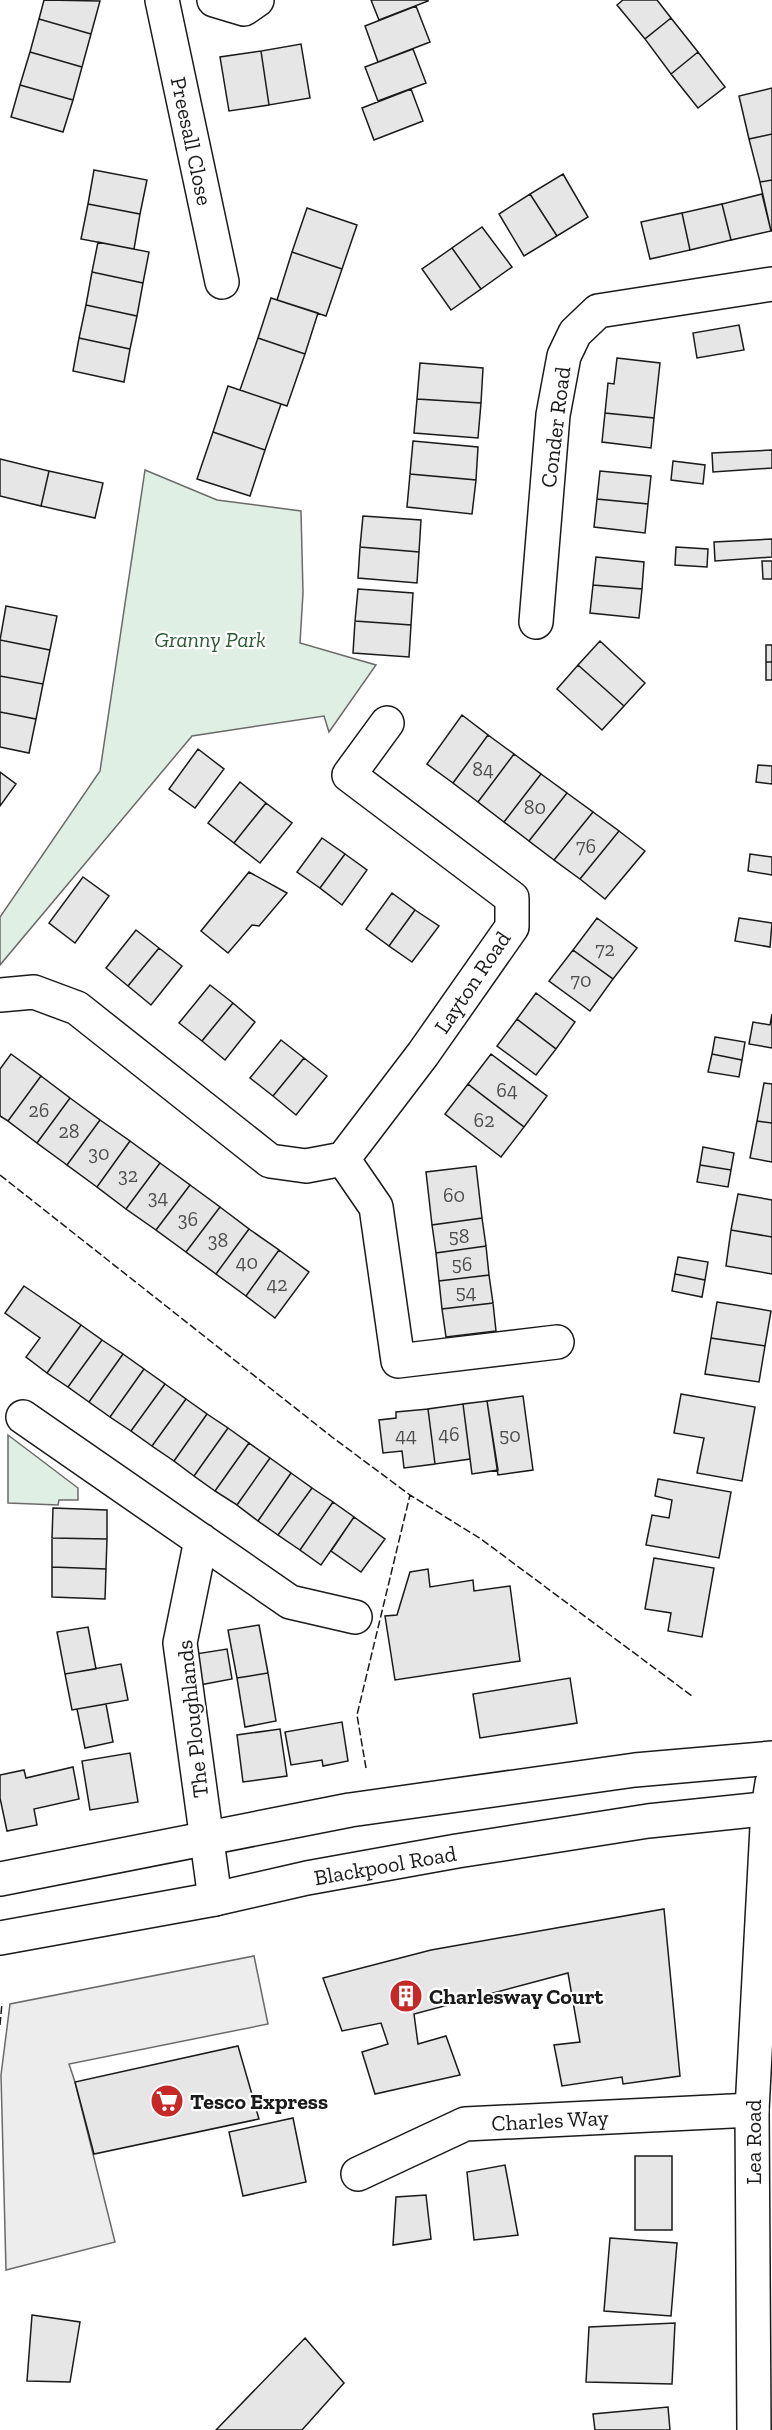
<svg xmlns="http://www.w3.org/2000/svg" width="772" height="2430" font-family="'Zilla Slab',serif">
  <rect width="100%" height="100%" fill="#fff"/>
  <path fill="#e0efe3" stroke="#6a6a6a" stroke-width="1.5" d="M145,470l72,30 84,11 2,82 -3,50 76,22 -47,67 -5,-16 -132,20 -192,229v-48l100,-146z
    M8,1435l70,53v12h-19l-1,5 -50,-2z"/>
  <path fill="#ededed" stroke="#6a6a6a" stroke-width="1.5" d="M254,1956l14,68 -199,40 6,18 40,160 -109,28 -5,-195 9,-71z"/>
  <path fill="#e6e6e6" stroke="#1a1a1a" stroke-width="1.5" d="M44,0l56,1 -9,33 -52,-15z
    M371,0h57v1l-49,19z
    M623,0h34l14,18 -26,21 -28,-34z
    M416,6l14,36 -52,20 -13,-36z
    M671,18l27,34 -27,22 -26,-35z
    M39,19l52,15 -9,33 -52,-15z
    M301,44l9,54 -41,7 -8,-54z
    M413,49l13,34 -48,18 -13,-34z
    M261,51l8,54 -40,6 -9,-54z
    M30,52l52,15 -9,33 -53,-15z
    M698,52l27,35 -27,21 -27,-34z
    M20,85l53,15 -10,32 -52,-15z
    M772,88v46l-23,5 -10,-43z
    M411,89l12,32 -49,19 -12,-32z
    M772,134v46l-12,2 -11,-43z
    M94,170l53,10 -7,34 -52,-10z
    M563,174l25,43 -31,19 -27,-42z
    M772,180v51h-1l-11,-49z
    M530,194l27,42 -33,20 -25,-42z
    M762,194l9,37 -40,9 -9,-36z
    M88,204l52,10 -6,35 -53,-10z
    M722,204l9,36 -41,10 -8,-37z
    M307,208l50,17 -15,44 -50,-17z
    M682,213l8,37 -40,9 -9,-37z
    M482,227l30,40 -31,22 -29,-41z
    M98,242l51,10 -6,31 -51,-11z
    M452,248l29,41 -30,21 -29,-41z
    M292,252l50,17 -16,47 -49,-16z
    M92,272l51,11 -6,33 -51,-11z
    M271,298l47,15 -13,41 -47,-16z
    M86,305l51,11 -7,33 -51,-11z
    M739,325l5,25 -47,8 -4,-25z
    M79,338l51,11 -6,33 -51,-11z
    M258,338l47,16 -18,52 -47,-16z
    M617,358l43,5 -6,55 -49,-5 3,-30 6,1z
    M420,363l63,5 -2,35 -64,-4z
    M228,386l53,18 -16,46 -52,-18z
    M417,399l64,4 -3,35 -64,-5z
    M605,413l49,5 -3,30 -49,-6z
    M213,432l52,18 -15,46 -53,-17z
    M413,441l65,6 -2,33 -66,-6z
    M772,450v18l-59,4 -1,-19z
    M0,459l49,12 -8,35 -41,-10z
    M673,461l32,4 -2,19 -32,-4z
    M49,471l54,12 -8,35 -54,-12z
    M600,471l51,5 -3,28 -51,-5z
    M410,474l66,6 -4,34 -65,-7z
    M597,499l51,5 -3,29 -51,-6z
    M363,516l58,4 -2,32 -59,-5z
    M772,539v18l-57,4 -1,-19z
    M360,547l59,5 -2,31 -59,-5z
    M676,547l32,2 -1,18 -32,-2z
    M596,557l48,5 -2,27 -49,-4z
    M762,561h10v18h-9z
    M593,585l49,4 -3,29 -49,-5z
    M358,589l55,4 -2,32 -56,-4z
    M6,606l51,10 -7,34 -50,-10z
    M355,621l56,4 -2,32 -56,-4z
    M0,640l50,10 -7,34 -43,-8z
    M600,641l45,42 -21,23 -46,-41z
    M766,645h6v17h-6z
    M766,662h6v18h-6z
    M578,665l46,41 -22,24 -45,-41z
    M0,676l43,8 -7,35 -36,-7z
    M0,712l36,7 -7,34 -29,-6z
    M462,715l26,20 -35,48 -26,-19z
    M488,735l26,19 -36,48 -25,-19z
    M198,749l26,20 -29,39 -26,-19z
    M514,754l27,20 -37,48 -26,-20z
    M758,765l14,1v18l-16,-2z
    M0,772l16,12 -16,22z
    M541,774l26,19 -38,48 -25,-19z
    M240,782l26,21 -32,40 -26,-20z
    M567,793l26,19 -39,48 -25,-19z
    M266,803l26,20 -32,40 -26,-20z
    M593,812l26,19 -39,48 -26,-19z
    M619,831l26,20 -40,48 -25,-20z
    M322,838l23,16 -25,34 -23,-16z
    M345,854l22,16 -25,35 -22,-17z
    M750,854l22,3v18l-24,-4z
    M249,872l38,21 -28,33 -7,-1 -24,28 -27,-22z
    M83,877l26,19 -34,47 -26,-20z
    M392,893l23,17 -26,36 -23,-17z
    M415,910l24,16 -27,36 -23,-16z
    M597,918l40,30 -24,31 -40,-29z
    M739,918l33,5 -2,24 -35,-6z
    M136,930l23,18 -31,38 -22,-18z
    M159,948l23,18 -31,39 -23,-19z
    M573,950l40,29 -23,32 -41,-30z
    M210,985l23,18 -31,38 -23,-18z
    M536,993l39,29 -19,27 -39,-30z
    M233,1003l22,19 -30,38 -23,-19z
    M772,1014v34l-23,-4 4,-22 17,3z
    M517,1019l39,30 -20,26 -39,-29z
    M715,1037l30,5 -3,18 -30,-6z
    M281,1040l23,18 -31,38 -23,-18z
    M11,1054l30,22 -33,45 -8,-5v-47z
    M491,1054l56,42 -23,31 -56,-43z
    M712,1054l30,6 -3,17 -31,-5z
    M304,1058l23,18 -31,39 -23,-19z
    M41,1076l29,22 -33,45 -29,-22z
    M764,1083l8,1v39l-15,-2z
    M468,1084l56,43 -23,30 -56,-43z
    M70,1098l30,22 -33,45 -30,-22z
    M100,1120l30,21 -33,46 -30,-22z
    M757,1121l15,2v39l-22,-4z
    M130,1141l30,22 -34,46 -29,-22z
    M703,1147l31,6 -3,17 -31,-5z
    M160,1163l30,22 -34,45 -30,-21z
    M700,1165l31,5 -3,17 -31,-5z
    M476,1166l6,52 -50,7 -6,-53z
    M190,1185l30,22 -34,45 -30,-22z
    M738,1194l34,6v37l-41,-7z
    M220,1207l29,22 -33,45 -30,-22z
    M482,1218l4,28 -50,7 -4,-28z
    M249,1229l30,21 -33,46 -30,-22z
    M731,1230l41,7v37l-46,-8z
    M486,1246l3,29 -50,6 -3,-28z
    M279,1250l30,22 -34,46 -29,-22z
    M678,1257l30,5 -3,18 -30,-6z
    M675,1274l30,6 -3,17 -30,-6z
    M489,1275l4,28 -51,6 -3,-28z
    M24,1286l57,39 -34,48 -21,-16 14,-19 -35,-25z
    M717,1302l54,9 -6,35 -54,-8z
    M493,1303l3,28 -50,6 -4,-28z
    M81,1325l21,15 -34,47 -21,-14z
    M711,1338l54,8 -6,36 -54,-8z
    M102,1340l21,14 -34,48 -21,-15z
    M123,1354l21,15 -34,48 -21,-15z
    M144,1369l21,15 -34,47 -21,-14z
    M165,1384l21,15 -34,47 -21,-15z
    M681,1394l74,13 -13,74 -45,-8 7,-35 -30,-5z
    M523,1396l10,74 -35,5 -11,-74z
    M186,1399l21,15 -33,47 -22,-15z
    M487,1401l11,69 -26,4 -9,-70z
    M463,1404l7,55 -35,5 -7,-55z
    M428,1409l7,55 -31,4 -2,-17 -19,2 -4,-33 17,-2v-6z
    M207,1414l21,14 -34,48 -20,-15z
    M228,1428l21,15 -34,48 -21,-15z
    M249,1443l21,15 -33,47 -22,-14z
    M270,1458l21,15 -33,48 -21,-16z
    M291,1473l21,15 -34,47 -20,-14z
    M658,1479l73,13 -12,66 -73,-13 6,-30 17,3 3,-18 -17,-4z
    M312,1488l21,14 -33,48 -22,-15z
    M333,1502l21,15 -33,48 -21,-15z
    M53,1508l54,2v29l-55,-1z
    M354,1517l31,22 -24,33 -30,-21z
    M52,1538l55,1 -1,30 -54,-2z
    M654,1558l60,10 -12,69 -34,-6 3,-18 -26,-4z
    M52,1567l54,2 -1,30 -53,-2z
    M428,1569l2,18 43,-7 1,11 36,-5 10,75 -125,19 -10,-64 12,-1 13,-43z
    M259,1625l9,48 -31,5 -9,-48z
    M88,1627l8,42 -31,5 -8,-42z
    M227,1649l5,30 -38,7 -5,-31z
    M121,1664l7,36 -56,10 -7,-36z
    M268,1673l8,48 -31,6 -8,-49z
    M570,1678l7,45 -97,15 -7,-44z
    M106,1704l7,38 -28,6 -8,-39z
    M342,1722l6,39 -25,5 -1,-6 -31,5 -6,-33z
    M280,1729l7,47 -44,6 -6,-47z
    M130,1753l8,49 -48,8 -8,-49z
    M73,1767l6,32 -45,10 3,16 -30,6 -7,-33v-23l24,-5 2,8z
    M664,1909l16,167 -57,8 -1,-7 -60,9 -8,-41 26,-3 -12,-69 -154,41 4,30 28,-8 14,39 -85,19 -13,-42 26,-8 -7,-21 -39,8 -19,-53 108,-28z
    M238,2046l21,73 -165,35 -19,-72z
    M293,2118l13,64 -63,14 -14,-64z
    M635,2156h37v74h-37z
    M505,2165l13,70 -44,5 -7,-68z
    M426,2195l5,44 -38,6 3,-48z
    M610,2238l67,5 -6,73 -67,-5z
    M32,2315l48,7 -10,60 -43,-1z
    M675,2323l-3,61 -86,-2 3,-55z
    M305,2338l39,45 -42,47h-86z
    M668,2407l2,23h-75l-2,-16z"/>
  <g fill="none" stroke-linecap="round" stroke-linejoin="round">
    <g stroke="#1a1a1a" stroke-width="36">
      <path id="minor" d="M162,0l60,282
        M214,0l30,9 13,-9
        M536,622l17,-207 11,-59 11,-23 23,-22 174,-27
        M0,995l34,-3 43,16 193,153 36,5 37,-7 33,48 22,154 159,-19
        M343,1159l80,-105 89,-127v-29l-163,-123 38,-52
        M23,1417l267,185 65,15
        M201,1540l-21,103 35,256
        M358,2174l107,-50 287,-14"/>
    </g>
    <g stroke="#1a1a1a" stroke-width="36">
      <path id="tertiary" d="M754,2430l-2,-320 16,-302 4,-25"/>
    </g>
    <g stroke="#1a1a1a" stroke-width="36">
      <path id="trunk" d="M0,1879l350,-69 285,-40 137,-12
        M0,1938l215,-39 92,-21 150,-27 191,-30 124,-13"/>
    </g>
    <use href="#minor" stroke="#fff" stroke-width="33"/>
    <use href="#tertiary" stroke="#fff" stroke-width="33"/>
    <use href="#trunk" stroke="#fff" stroke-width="33"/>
    <path stroke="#1a1a1a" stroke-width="1.5" stroke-dasharray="8 3" stroke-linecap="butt" d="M0,1175l332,262 78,58 71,44 211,157
      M366,1768l-9,-53 53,-220
      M0,2025l2,-22"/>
  </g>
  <defs>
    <g id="building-disc" transform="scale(1.725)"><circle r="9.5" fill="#c62828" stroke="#fff"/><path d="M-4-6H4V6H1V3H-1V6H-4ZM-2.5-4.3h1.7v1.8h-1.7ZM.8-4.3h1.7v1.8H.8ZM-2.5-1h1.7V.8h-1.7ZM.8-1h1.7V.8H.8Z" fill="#fff"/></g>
    <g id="supermarket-disc" transform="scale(1.725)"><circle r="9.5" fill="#c62828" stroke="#fff"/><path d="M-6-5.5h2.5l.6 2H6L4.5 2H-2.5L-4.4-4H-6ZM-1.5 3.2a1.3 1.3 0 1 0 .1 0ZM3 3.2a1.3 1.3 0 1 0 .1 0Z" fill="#fff"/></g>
  </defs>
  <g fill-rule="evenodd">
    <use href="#building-disc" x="406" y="1996"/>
    <use href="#supermarket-disc" x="167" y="2101"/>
  </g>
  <g text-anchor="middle" stroke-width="4.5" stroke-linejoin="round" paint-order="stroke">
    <g font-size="20" fill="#4d4d4d">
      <text x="483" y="776">84</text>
      <text x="535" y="814">80</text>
      <text x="586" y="853">76</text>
      <text x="605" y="956">72</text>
      <text x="581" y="987">70</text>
      <text x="507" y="1097">64</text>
      <text x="39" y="1117">26</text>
      <text x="484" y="1127">62</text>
      <text x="69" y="1138">28</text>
      <text x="99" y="1160">30</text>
      <text x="128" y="1182">32</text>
      <text x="454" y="1202">60</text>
      <text x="158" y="1204">34</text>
      <text x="188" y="1226">36</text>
      <text x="459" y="1243">58</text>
      <text x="218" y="1247">38</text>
      <text x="247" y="1269">40</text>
      <text x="462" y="1271">56</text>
      <text x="277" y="1291">42</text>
      <text x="466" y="1299">54</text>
      <text x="449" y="1441">46</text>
      <text x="406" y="1442">44</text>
      <text x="510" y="1442">50</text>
    </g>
    <g font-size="22" fill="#1a1a1a" stroke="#fff">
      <text transform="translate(192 141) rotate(78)" y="8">Preesall Close</text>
      <text transform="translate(555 427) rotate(-83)" y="8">Conder Road</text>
      <text transform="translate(472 982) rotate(-56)" y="8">Layton Road</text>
      <text transform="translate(192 1719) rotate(-96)" y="8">The Ploughlands</text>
      <text transform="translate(385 1865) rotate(-10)" y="8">Blackpool Road</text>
      <text transform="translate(550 2120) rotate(-3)" y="8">Charles Way</text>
      <text transform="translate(753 2142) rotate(-90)" y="8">Lea Road</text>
    </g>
    <g font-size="22" font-style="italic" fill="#2b5a34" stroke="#fff">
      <text x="210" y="647">Granny Park</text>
    </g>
    <g font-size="22" font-weight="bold" fill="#1a1a1a" stroke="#fff" text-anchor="start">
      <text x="429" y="2004">Charlesway Court</text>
      <text x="190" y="2109">Tesco Express</text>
    </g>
  </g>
</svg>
